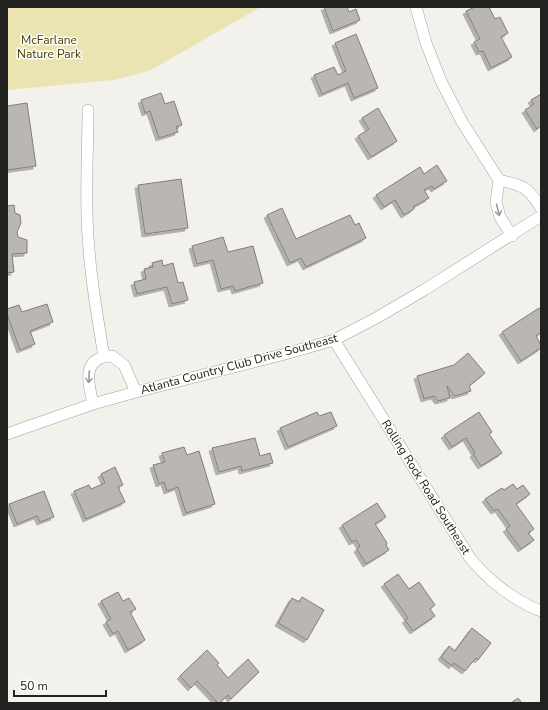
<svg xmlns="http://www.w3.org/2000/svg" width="548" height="710" font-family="'Nunito Sans',sans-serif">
  <defs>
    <filter id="shadow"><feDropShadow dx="-3" dy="3" stdDeviation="0" flood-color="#0004"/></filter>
  </defs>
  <rect width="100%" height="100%" fill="#f2f1eb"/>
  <path fill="#ebe3b1" d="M7,7h254l-112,64 -35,9 -107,10z"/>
  <path fill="#bab6b2" stroke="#817e7a" filter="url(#shadow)" d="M324,7h23l2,5 7,-3 4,11 -27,11z
    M475,7h14l6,12 5,-2 8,16 -7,4 11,20 -21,11 -8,-17 -4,1 -5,-10 6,-3 -14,-28z
    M356,34l22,54 -24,10 -6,-15 -26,11 -8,-19 20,-8 4,8 8,-4 -11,-28z
    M161,93l4,11 9,-3 8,24 -6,2 2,5 -19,6 -9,-27 -5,2 -4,-13z
    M541,94v32l-4,3 -12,-19 9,-6 -3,-4z
    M27,103l9,63 -29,4v-64z
    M378,108l19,33 -26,16 -13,-21 11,-7 -7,-11z
    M437,165l10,16 -13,8 -2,-3 -8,4 5,8 -16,9 1,2 -10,6 -9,-15 -11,7 -8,-12 44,-28 4,7z
    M181,179l7,49 -43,6 -7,-49z
    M14,205l1,8 5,2 1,8 -4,9 1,5 9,3v13l-15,1 2,18 -7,1v-67z
    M282,208l14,31 54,-24 5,10 4,-2 7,15 -60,29 -5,-9 -11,5 -23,-48z
    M223,237l5,15 25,-6 10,37 -28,8 -2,-5 -12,3 -8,-29 -16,4 -5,-18z
    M162,260l1,6 10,-3 5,20 5,-1 5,18 -16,4 -5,-17 -30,7 -3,-12 12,-3 -2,-10 9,-2 -1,-4z
    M47,304l6,18 -23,9 5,13 -15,6 -13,-36v-5l12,-4 3,7z
    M539,308l2,3v22l-5,3 5,9v3l-20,13 -19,-29z
    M468,353l17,20 -16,13 2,5 -16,5 -8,-10 3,12 -12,3 -4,-5 -10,3 -7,-23 37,-11z
    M317,412l2,4 12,-4 6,14 -49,21 -8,-19z
    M479,412l13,20 -3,2 13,19 -21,13 -8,-12 2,-1 -9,-15 -14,9 -8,-12z
    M255,438l5,18 10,-3 3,10 -31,8 -1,-5 -22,6 -7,-24z
    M184,447l3,8 12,-4 16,53 -29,9 -8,-26 -11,4 -3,-9 -5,2 -6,-19 12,-3 -3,-9z
    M115,467l8,18 -5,2 7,15 -39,17 -12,-28 15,-6 2,4 14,-6 -4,-9z
    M513,484l4,5 6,-4 7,9 -14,10 18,25 -6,4 6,7 -13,9 -15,-20 4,-3 -12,-17 -4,2 -9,-12 17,-11 2,2z
    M44,491l10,26 -14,5 -3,-6 -20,8 -8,-20z
    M377,503l9,14 -11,7 12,19 -1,2 3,5 -23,14 -9,-15 3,-3 -4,-6 -4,2 -10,-17z
    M398,574l11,15 10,-7 16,23 -5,4 5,7 -22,15 -8,-11 3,-2 -24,-34z
    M118,592l5,9 6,-3 7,11 -6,3 15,28 -17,10 -10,-19 -5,3 -7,-12 5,-3 -10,-18z
    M302,597l22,13 -17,30 -29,-17 14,-25 7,4z
    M472,628l19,15 -13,17 -2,-2 -11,13 -11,-8 -2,3 -11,-9 8,-11 6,5z
    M207,650l12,13 -2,2 11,13 20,-19 11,13 -28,27 -3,-4 -8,8h-2l-21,-22 -6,7 -11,-12z
    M518,698l4,5h-11z"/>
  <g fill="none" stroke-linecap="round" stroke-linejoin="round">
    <g stroke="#a2a19c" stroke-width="12">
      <path id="minor" d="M416,7l10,36 15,38 21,41 37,58 -3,22 4,15 12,19
        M88,110c0,34 -2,69 -1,104 1,48 9,95 17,143
        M499,180c25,6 28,6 42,28
        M334,340l136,218c20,24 43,42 71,53
        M93,404c-5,-21 -12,-47 19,-48l12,9 12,27
        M7,434l86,-30 43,-12 149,-38 49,-14 44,-23 46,-27 117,-74"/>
    </g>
    <use href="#minor" stroke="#fff" stroke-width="11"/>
  </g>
  <defs><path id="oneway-shaft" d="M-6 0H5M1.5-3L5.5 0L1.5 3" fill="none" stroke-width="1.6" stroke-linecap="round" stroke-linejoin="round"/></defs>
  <g stroke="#9b9b9a">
    <use href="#oneway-shaft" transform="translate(498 210) rotate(76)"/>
    <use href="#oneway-shaft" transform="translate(89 377) rotate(93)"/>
  </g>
  <g text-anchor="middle" stroke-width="3" stroke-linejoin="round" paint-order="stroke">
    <g font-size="12" fill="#463d00" stroke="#fffefa">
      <text x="49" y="44">McFarlane<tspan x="49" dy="14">Nature Park</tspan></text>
    </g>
    <g font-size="12" fill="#21211f" stroke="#fffefa">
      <text transform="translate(239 364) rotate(-15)" y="4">Atlanta Country Club Drive Southeast</text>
      <text transform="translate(426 487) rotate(58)" y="4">Rolling Rock Road Southeast</text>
    </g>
  </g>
  <rect width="548" height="710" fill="none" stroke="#21211f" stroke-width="16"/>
  <path d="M14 690v6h92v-6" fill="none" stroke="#21211f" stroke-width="2"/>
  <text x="20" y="690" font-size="12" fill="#21211f" stroke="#fffefa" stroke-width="3" paint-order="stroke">50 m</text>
</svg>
